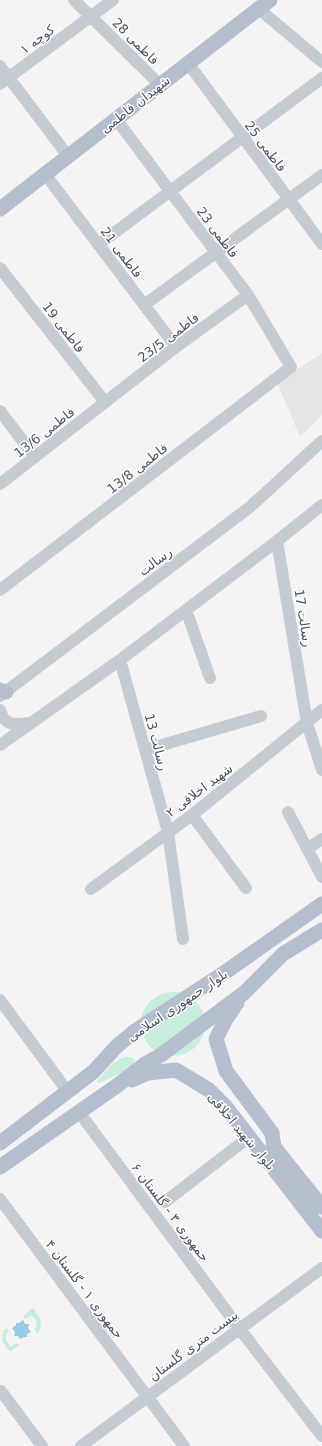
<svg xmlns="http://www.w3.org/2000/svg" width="322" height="1446" font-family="'DejaVu Sans',Vazirmatn,sans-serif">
  <rect width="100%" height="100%" fill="#f5f3f3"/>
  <path fill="#e6e4e4" d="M322,353v62l-22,22 -22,-53 20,-15z"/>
  <path fill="#c7eddb" d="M141 1024a32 32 0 1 1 64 0a32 32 0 1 1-64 0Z
    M125,1057h5l4,3 -1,5 -3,4 -31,14 -3,-1c9,-10 17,-21 29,-25z
    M33,1308l8,12 -1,10 -3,3 -3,-4 2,-2 1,-5 -5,-7 -7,4 -2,-3z
    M7,1328l2,3 -3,3v6l5,7 5,-4 3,2 -9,7 -8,-11 1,-10z"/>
  <path fill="#98c9e6" d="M23,1320l2,4h4l-1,4 3,4 -4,2v3h-3l-4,2 -2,-3h-4l1,-4 -3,-4 4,-3v-2h3z"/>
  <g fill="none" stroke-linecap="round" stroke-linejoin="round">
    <path stroke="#c5cbd3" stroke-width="12" d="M74,0l86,85
      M259,9l63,53
      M188,63l134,181
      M0,66l68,90
      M0,84l113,-84
      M45,174l131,173
      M98,245l224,-167
      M0,268l105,134
      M144,305l178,-130
      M0,411l35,46
      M0,484l176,-137 72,-52
      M277,541l30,182 15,47
      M0,590l291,-223 -43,-72 -132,-176
      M186,610l24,68
      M120,660l48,172 15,107
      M0,696l250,-189 72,-66
      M0,710c4,16 15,15 29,13
      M0,745l120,-85 157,-119 45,-36
      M145,750l116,-34
      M288,812l34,65
      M192,815l54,73
      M307,849l15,-10
      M91,889l101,-74 130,-105
      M0,1000l68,92
      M79,1112l160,216 83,108
      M0,1199l184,247
      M165,1202l84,-65
      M1,1391l41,55
      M81,1446l241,-178"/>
    <path stroke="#b5bece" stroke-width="15" d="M0,209l270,-209
      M0,690l6,2
      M237,1003l-11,16 -10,20 10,32 46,62 2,14 48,60
      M132,1080l16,-7 28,-3 33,20 17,17 96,124
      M0,1143l93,-71 24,-26 18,-15 89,-58 98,-69
      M0,1167l118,-82 27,-21 16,-9 83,-62 39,-39 39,-24"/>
  </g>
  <g text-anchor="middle" stroke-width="3" stroke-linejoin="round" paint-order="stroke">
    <g font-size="13" fill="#4c535f" stroke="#fff">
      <text transform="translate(37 39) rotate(-37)" y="5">کوچه ۱</text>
      <text transform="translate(136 41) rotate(45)" y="5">فاطمی 28</text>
      <text transform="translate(135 104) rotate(-38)" y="5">شهیدان فاطمی</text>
      <text transform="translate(266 146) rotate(53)" y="5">فاطمی 25</text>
      <text transform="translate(218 232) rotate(53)" y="5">فاطمی 23</text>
      <text transform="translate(122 252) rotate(53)" y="5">فاطمی 21</text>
      <text transform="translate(64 327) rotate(52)" y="5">فاطمی 19</text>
      <text transform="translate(168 337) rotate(-37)" y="5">فاطمی 23/5</text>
      <text transform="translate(44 432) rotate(-38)" y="5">فاطمی 13/6</text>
      <text transform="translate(137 468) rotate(-38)" y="5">فاطمی 13/8</text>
      <text transform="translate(155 561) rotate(-37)" y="5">رسالت</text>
      <text transform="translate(304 618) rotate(81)" y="5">رسالت 17</text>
      <text transform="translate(157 742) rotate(75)" y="5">رسالت 13</text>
      <text transform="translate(199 790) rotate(-37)" y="5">شهید اخلاقی ۲</text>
      <text transform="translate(177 1005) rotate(-34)" y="5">بلوار جمهوری اسلامی</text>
      <text transform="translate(242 1131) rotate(50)" y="5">بلوار شهید اخلاقی</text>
      <text transform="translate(171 1212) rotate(53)" y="5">جمهوری ۳ - گلستان ۶</text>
      <text transform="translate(85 1289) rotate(53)" y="5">جمهوری ۱ - گلستان ۴</text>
      <text transform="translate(193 1345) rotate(-37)" y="5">بیست متری گلستان</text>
    </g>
  </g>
</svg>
